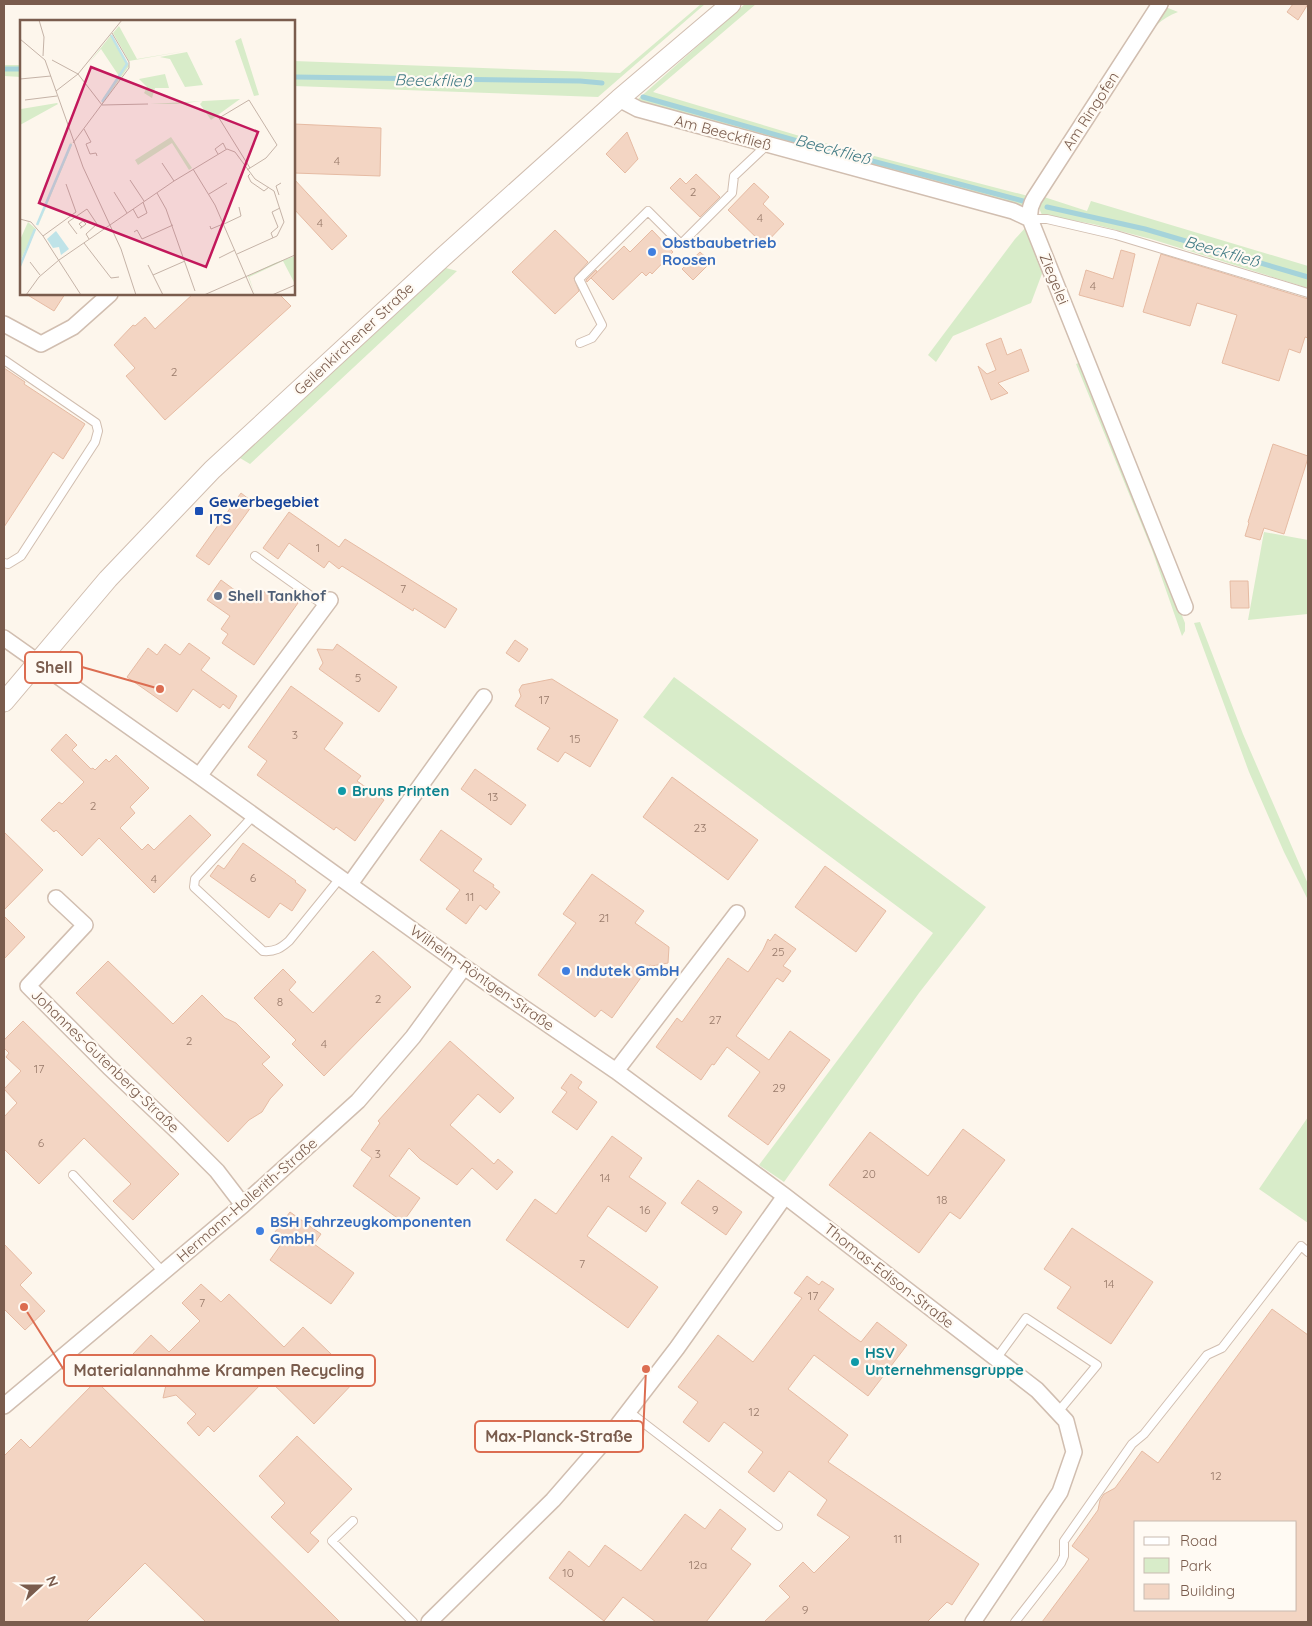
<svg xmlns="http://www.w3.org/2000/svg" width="1312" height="1626" font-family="Quicksand,sans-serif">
  <rect width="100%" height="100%" fill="#fdf6ec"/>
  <path fill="#d8ecc9" d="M701,4h4l-107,93 -304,-11v-25l326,12z
    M745,4h11l-103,88 160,48 215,56 -6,10 -4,2 -376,-104 -5,-4z
    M1163,6l15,6c-17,6 -26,17 -37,30z
    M4,65h17v12l-17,-1z
    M1044,197l43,14 4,-10 217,65v22l-157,-49 -58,-15 -51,-9 -3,-7z
    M1026,227l17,44 -12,32 -78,33 -17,26 -8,-7 87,-116z
    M446,268l11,3 -207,193 -10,-6z
    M1081,362l104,261v8l-3,5 -30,-86 -76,-186z
    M1264,532l44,8v74l-60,6z
    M1200,622l43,112 65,150v16l-24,-48 -35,-80 -55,-149z
    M674,677l312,230 -67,86 -135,189 -25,-17 174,-232 -290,-216z
    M1308,1117v106l-49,-34z"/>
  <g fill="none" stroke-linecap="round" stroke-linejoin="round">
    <path stroke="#a5d3da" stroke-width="5" d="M4,69h17
      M294,77l286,4 22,2
      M643,97l165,47 215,57
      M1047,207l98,22 163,48"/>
  </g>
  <path fill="#f3d5c3" stroke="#e6bba3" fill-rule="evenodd" d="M1293,4h15l-10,16 -11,-8z
    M294,124l87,4 -1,48 -86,-3z
    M627,132l11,27 -13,14 -19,-19z
    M696,174l24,23 -20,20 -30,-29 10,-10 6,6z
    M294,179l53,57 -15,14 -38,-41z
    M754,183l15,14 -6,7 21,20 -20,21 -36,-35z
    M555,230l33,32 -14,16 5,13 -24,23 -43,-42z
    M652,230l21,22 -21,22 -2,-2 -4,4 -4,-4 -29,28 -22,-22 -4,4 -1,-2 10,-10 1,2 -6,6 33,-32 6,6z
    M1121,250l14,4 -12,53 -44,-12 7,-25 27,9z
    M700,252l11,10 -18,18 -11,-11z
    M1161,254l147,45v39l-3,-1 -5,16 -11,-4 -10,32 -57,-18 15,-48 -40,-12 -7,23 -47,-14z
    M26,294h39l-11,17z
    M193,294h86l12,12 -126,114 -39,-44 9,-8 -21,-23 19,-20 2,1 10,-9 10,12z
    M1001,338l6,17 14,-6 8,22 -31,12 10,10 -17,7 -13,-34 9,8 9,-4 -10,-26z
    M4,368l21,14 -1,2 61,40 -22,35 -10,-7 -49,75z
    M1273,444l35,12v2l-24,76 -20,-6 -4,12 -15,-4 4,-13 -1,-1z
    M241,493l13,10 -45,62 -13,-9z
    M289,512l50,35 6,-8 112,70 -12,19 -31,-20 -1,3 -71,-45 -3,3 -10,-8 -5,7 -35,-25 -11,16 -15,-11z
    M221,580l30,22 9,-13 16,11 6,-9 16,12 -44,62 -32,-22 6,-9 -7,-5 9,-13 -23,-16z
    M1230,581h18l1,27h-18z
    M515,640l13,9 -9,13 -13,-9z
    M189,643l21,15 -9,12 36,26 -8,13 -6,-5 -3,4 -27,-19 -16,23 -50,-35 21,-29 9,7 8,-11 15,11z
    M337,644l60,43 -18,25 -60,-43 4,-6 -6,-14 16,1z
    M552,679l66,41 -28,47 -25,-15 -7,10 -21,-13 13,-21 -35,-22 6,-10 -2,-6 3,-5z
    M291,686l52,37 -19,26 37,27 -4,5 27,19 -29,41 -19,-14 -2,3 -77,-55 10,-14 -19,-14z
    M66,734l11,11 -5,5 19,19 2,-1 2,2 11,-11 3,3 7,-7 33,33 -19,19 5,6 -15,15 22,22 6,-6 6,6 36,-35 21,20 -57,58 -55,-55 -17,18 -26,-26 -2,2 -13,-12 18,-18 3,2 22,-22 -33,-32z
    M475,769l51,36 -15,20 -50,-36z
    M672,777l86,63 -30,40 -85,-63z
    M441,830l41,29 -9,12 21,14 -1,2 7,5 -14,18 -6,-5 -14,19 -20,-15 14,-19 -40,-30z
    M4,832l39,38 -39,40z
    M243,843l53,38 -1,1 11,8 -14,21 -12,-8 -11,15 -59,-42 8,-11 6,4z
    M825,866l61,45 -30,41 -61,-45z
    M592,874l52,37 -9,12 34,24 -1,16 -16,3 -2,-1 -38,53 -11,-8 -6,7 -57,-42 38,-52 -13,-9z
    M4,916l21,21 -21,22z
    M775,934l21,15 -13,17 8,5 -8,11 -6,-4 -41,58 33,24 21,-29 40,29 -62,85 -40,-29 32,-44 -33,-25 -13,18 -2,-1 -11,16 -45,-33 21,-29 5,4 46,-64 20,14 15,-22 5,-11 2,2z
    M373,951l38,36 -87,89 -32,-32 4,-4 -42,-42 29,-29 13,13 -7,8 24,23z
    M108,961l65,63 29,-29 23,23 11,5 34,34 -8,7 21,21 -13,14 -8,13 -13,8 -21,22 -152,-149z
    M23,1021l156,153 -46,46 -20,-19 18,-17 -47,-46 -45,46 -35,-35v-32l13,-14 -13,-14 17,-18 -15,-14 3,-4 -5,-5v-8z
    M450,1041l64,57 -14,15 -22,-19 -28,31 44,39 4,-5 15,13 -16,18 -25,-22 -15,17 -37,-26 -11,-11 -20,28 31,22 -17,24 -50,-36 19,-28 -11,-8 19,-27 -2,-2z
    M571,1074l11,8 -4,6 19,14 -20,28 -25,-18 15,-20 -6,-4z
    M963,1129l42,31 -45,59 -10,-7 -31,41 -90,-68 41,-53 58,44z
    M612,1136l30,22 -13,19 37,26 -20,29 -38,-26 -21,30 71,51 -30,41 -122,-88 29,-41 21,15z
    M698,1180l44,32 -16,23 -45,-32z
    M290,1212l31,22 -7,10 40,29 -23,31 -61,-44 15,-21 -10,-7z
    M1072,1228l81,54 -42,62 -54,-36 14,-21 -27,-18z
    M4,1244l28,29 -12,12 25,26 -20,19 -21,-21z
    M807,1276l12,9 3,-4 12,8 -16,21 33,25 10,7 16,-20 30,23 -39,51 -54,-41 -26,34 60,46 -20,27 151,102 -27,41 -5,-3 -20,20h-163l26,-25 -11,-11 24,-24 11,11 36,-36 -33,-22 10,-15 -38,-29 -15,21 -26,-20 15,-20 -39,-30 -15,20 -26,-20 15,-20 -20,-15 40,-52 35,27 49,-64 -8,-5z
    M201,1284l20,18 8,-8 55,53 19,-20 54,52 -43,45 -47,-46 -53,54 -6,-6 -9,10 -12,-13 9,-9 -20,-19 -13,3 3,-13 -33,-31 18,-19 18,17 31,-31 -18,-18z
    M1272,1309l36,26v287h-266l47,-63 -17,-13 26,-36 2,-10 4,-6 11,-6 27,-37 16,12zM1136,1522h160v88h-160z
    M96,1381l116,114 128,127h-134l-61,-59 -59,59h-82v-166l17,-17 9,9z
    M297,1436l55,53 -42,44 9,8 -11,12 -37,-36 14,-14 -26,-27z
    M720,1509l26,20 -15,20 20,15 -45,58h-50l-33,-25 -19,24 -55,-43 20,-27 20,16 16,-22 36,26 44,-57 20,15z"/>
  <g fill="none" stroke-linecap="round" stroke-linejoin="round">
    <g stroke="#d1beb0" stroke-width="10">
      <path id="service" d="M1030,219h17l69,16 192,58
        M580,343l12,-5 10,-13 -23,-46 69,-68 33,33 51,-51 2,-17 33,-31
        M4,360l92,63 2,8 -3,11 -74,114 -13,8 -4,-1
        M255,556l70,50
        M254,815l-59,64 -1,8 69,64c12,1 18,-3 26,-10l52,-64
        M73,1175l90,97
        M996,1359l30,-41 71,47 -39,47
        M628,1411l150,115
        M353,1521l-21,20 81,81
        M1015,1622l46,-59 3,-7v-15l68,-97 12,-10 63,-79 15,-7 79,-102 7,6"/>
    </g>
    <g stroke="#d1beb0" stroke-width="18">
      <path id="minor" d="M1160,4l-126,195c-4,7 -5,12 -4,20l155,388
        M619,99l19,10 375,102 17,8
        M4,324l37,20 32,-17 37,-33
        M4,638l195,138 265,191 152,104 169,125 252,194 29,31 8,31 -14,40 -87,130
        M199,776l131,-176
        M350,884l134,-187
        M56,898l29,27 -57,61 81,81 69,65 39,39 26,34
        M616,1071l121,-158
        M4,1406l239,-201 115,-104 55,-64 51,-70
        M429,1622l124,-122 61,-70 63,-82 108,-152"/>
    </g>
    <g stroke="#d1beb0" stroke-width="21">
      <path id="tertiary" d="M4,702l104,-123 104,-109 231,-213 176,-158 112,-95"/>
    </g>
    <use href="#service" stroke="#fff" stroke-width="8"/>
    <use href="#minor" stroke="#fff" stroke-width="15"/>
    <use href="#tertiary" stroke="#fff" stroke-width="19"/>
  </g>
  <g fill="#3f7fe0" stroke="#fffaf3" stroke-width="2">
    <circle cx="652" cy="252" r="5"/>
    <circle cx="566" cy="971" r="5"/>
    <circle cx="260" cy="1231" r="5"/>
  </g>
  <rect fill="#1a4fb4" stroke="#fffaf3" stroke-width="2" x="194" y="506" width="10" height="10" rx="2.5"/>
  <circle fill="#5c6f8a" stroke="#fffaf3" stroke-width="2" cx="218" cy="596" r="5"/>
  <g fill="#0f9aa8" stroke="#fffaf3" stroke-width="2">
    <circle cx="342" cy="791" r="5"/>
    <circle cx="855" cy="1362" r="5"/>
  </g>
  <g text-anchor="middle" stroke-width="4.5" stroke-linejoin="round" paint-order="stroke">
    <g font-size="12" fill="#987a6a">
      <text x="337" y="165">4</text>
      <text x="693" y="196">2</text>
      <text x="760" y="222">4</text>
      <text x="320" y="227">4</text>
      <text x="1093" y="290">4</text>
      <text x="174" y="376">2</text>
      <text x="318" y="552">1</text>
      <text x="403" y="593">7</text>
      <text x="358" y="682">5</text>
      <text x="544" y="704">17</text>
      <text x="295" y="739">3</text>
      <text x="575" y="743">15</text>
      <text x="493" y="801">13</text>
      <text x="93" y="810">2</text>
      <text x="700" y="832">23</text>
      <text x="253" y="882">6</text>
      <text x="154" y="883">4</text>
      <text x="470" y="901">11</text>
      <text x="604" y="922">21</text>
      <text x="778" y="956">25</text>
      <text x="378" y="1003">2</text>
      <text x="280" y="1006">8</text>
      <text x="715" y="1024">27</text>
      <text x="189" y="1045">2</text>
      <text x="324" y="1048">4</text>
      <text x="39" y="1073">17</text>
      <text x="779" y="1092">29</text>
      <text x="41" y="1147">6</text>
      <text x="378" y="1158">3</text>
      <text x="869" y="1178">20</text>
      <text x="605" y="1182">14</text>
      <text x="942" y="1204">18</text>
      <text x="645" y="1214">16</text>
      <text x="715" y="1214">9</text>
      <text x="582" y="1268">7</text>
      <text x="1109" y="1288">14</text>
      <text x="813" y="1300">17</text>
      <text x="202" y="1307">7</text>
      <text x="754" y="1416">12</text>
      <text x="1216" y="1480">12</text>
      <text x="898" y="1543">11</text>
      <text x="698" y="1569">12a</text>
      <text x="568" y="1577">10</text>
      <text x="805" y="1614">9</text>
    </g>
    <g font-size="15" fill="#7a5c4d" stroke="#fffaf3">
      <text transform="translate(1091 111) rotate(-57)" y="5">Am Ringofen</text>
      <text transform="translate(723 133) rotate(15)" y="5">Am Beeckfließ</text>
      <text transform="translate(1054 279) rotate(68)" y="5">Ziegelei</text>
      <text transform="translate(354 339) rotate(-43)" y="5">Geilenkirchener Straße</text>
      <text transform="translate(482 978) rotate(35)" y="5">Wilhelm-Röntgen-Straße</text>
      <text transform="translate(105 1061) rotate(44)" y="5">Johannes-Gutenberg-Straße</text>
      <text transform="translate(247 1200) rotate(-41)" y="5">Hermann-Hollerith-Straße</text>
      <text transform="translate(889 1276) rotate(38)" y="5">Thomas-Edison-Straße</text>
    </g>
    <g font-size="15" font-weight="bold" fill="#366cbe" stroke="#fffaf3" text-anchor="start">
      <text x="662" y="248">Obstbaubetrieb<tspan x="662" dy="17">Roosen</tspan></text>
      <text x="576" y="976">Indutek GmbH</text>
      <text x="270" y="1227">BSH Fahrzeugkomponenten<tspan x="270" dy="17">GmbH</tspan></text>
    </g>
    <g font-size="15" font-weight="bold" fill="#164399" stroke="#fffaf3" text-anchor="start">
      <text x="209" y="507">Gewerbegebiet<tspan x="209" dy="17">ITS</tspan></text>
    </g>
    <g font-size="15" font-weight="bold" fill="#4e5e75" stroke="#fffaf3" text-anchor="start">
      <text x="228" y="601">Shell Tankhof</text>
    </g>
    <g font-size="15" font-weight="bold" fill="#0d838f" stroke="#fffaf3" text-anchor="start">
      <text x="352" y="796">Bruns Printen</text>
      <text x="865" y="1358">HSV<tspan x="865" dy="17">Unternehmensgruppe</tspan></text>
    </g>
    <g font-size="16" font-style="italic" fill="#437c86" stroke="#fffaf3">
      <text transform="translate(433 80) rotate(1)" y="6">Beeckfließ</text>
      <text transform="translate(833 149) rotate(15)" y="6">Beeckfließ</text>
      <text transform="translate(1222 251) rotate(16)" y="6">Beeckfließ</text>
    </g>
  </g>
  <g transform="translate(20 20)">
    <rect width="275" height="275" fill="#fdf6ec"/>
    <path d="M104,0l-5,6 18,33 48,-8 -56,10 -16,-28zM91,15l18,31 -27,38 1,-6 16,-22 -18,-27 -13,15zM221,18l18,57 -5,1 -19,-55zM167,32l16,33 -18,2 -15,-28 -10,-2zM145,54l4,14h-14l-3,10 -8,-5 3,-6 -8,-8zM220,79l-29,21 -11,-16 3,-3 -26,3h-27zM37,83l1,1 -38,21 1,-16zM38,85l14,40 -34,81 33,-84zM151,117l21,31 -3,2 -17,-27 -34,22 -3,-5zM8,202l8,7 -16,38 13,-34 -13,29v-22zM275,236v28l-12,-23 -34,16 6,18 -7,-19 27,-13z" fill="#d8ecc9"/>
    <path d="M36,211l13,18 -8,6 -2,-8 -6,1 -6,-9z" fill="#bfe3e8"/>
    <path fill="none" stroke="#bfe3e8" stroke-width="2.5" d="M82,82l25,-38 -16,-29M17,205l34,-81M0,246l15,-37"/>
    <path fill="none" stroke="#c5b3a7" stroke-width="1" d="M19,0l5,17 -1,19M0,19l25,21 38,107 38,82 15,46M32,40l26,14 24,31M0,59l31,-3M36,71l22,-17 44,-54M5,80l32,-4M82,85l46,-1M64,109l7,13 -5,2 4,10 6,-1 1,3M53,123l56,-75v-6l-17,-29M198,134l-3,-5 8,-6 3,6M142,143l12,18M173,149l22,36 39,90M227,150l3,-2 16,-10 11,-13 -28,-45 -30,18 31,50M230,154l-2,2 3,6 13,9 5,-4M110,160l14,21M46,164l10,28 -33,24 38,59M94,172l13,21M137,173l9,16 29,82M189,174l18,-11M259,175l-3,-9 5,-3M113,189l5,9 9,-5 -4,-11M0,199l11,3 12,14M204,204l17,-8 -2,-9M190,206l1,3 12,-5M60,208h1l5,-4 -3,-3 -4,3 3,3M114,212l3,-2 5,9 31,-14M57,214l-9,-12 19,-13 10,15 -11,10 3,5M253,218l-2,-5 7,-6 -6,-15 8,-4M64,223l27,35 8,-1M199,238l16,-8M10,242l10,13M128,245l15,30M133,255l32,-14M6,275l13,-18 20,-17 115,-79 53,-32 8,3 20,27 19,12 10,31 -7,14 -40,18M184,275l91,-40M252,275l23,-10"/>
    <path fill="#c2185b" fill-opacity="0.15" stroke="#c2185b" stroke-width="2.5" d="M71,47l167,65 -52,135 -167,-64z"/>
    <rect width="275" height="275" fill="none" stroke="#7a5c4d" stroke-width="2.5"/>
  </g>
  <path fill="none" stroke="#dc6d51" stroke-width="2" d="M160 689L82 667M24 1307L64 1370M646 1369L643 1436"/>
  <g fill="#dc6d51" stroke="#fffaf3" stroke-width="2">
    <circle cx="160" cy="689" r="5"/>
    <circle cx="24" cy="1307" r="5"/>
    <circle cx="646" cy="1369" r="5"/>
  </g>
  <g fill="#fffaf3" stroke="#dc6d51" stroke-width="2">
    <rect x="25" y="652" width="57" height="31" rx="5"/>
    <rect x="64" y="1355" width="311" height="31" rx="5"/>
    <rect x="475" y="1421" width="168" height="31" rx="5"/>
  </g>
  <g font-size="16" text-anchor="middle" font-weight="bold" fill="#7a5c4d">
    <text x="54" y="673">Shell</text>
    <text x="219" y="1376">Materialannahme Krampen Recycling</text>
    <text x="559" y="1442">Max-Planck-Straße</text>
  </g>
  <rect width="1312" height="1626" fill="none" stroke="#7a5c4d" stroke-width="10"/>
  <rect x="1134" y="1521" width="162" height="90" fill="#fffaf3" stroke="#cabbb1"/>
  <rect x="1144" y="1537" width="25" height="8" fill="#ffffff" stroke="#cabbb1"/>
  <text x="1180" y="1546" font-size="15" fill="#7a5c4d">Road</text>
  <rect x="1144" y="1558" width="25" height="15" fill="#d8ecc9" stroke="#cabbb1"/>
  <text x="1180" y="1571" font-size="15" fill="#7a5c4d">Park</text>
  <rect x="1144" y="1584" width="25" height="15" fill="#f3d5c3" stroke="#cabbb1"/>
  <text x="1180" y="1596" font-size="15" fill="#7a5c4d">Building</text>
  <g transform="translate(40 1586) rotate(69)" stroke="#fffaf3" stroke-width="4" paint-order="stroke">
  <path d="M0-4L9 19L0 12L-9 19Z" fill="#7a5c4d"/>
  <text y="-8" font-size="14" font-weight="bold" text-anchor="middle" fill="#7a5c4d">N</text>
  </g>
</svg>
